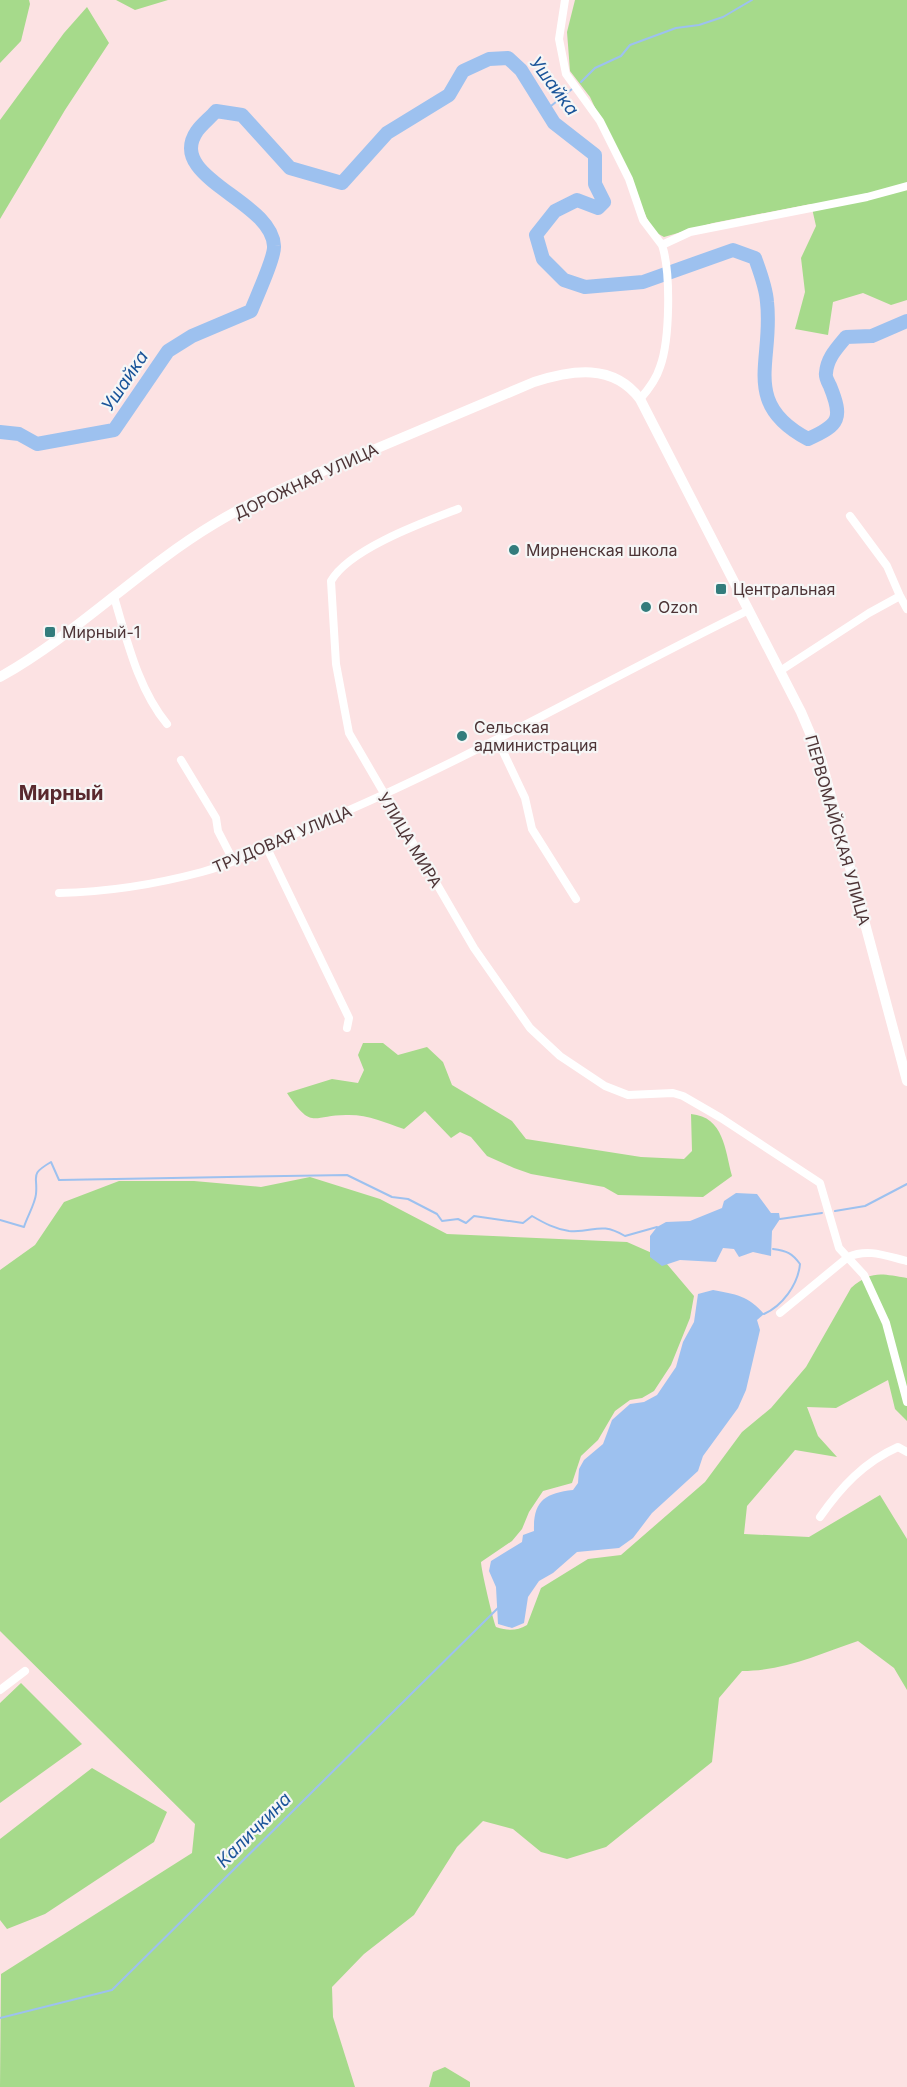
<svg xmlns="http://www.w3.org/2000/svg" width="907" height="2087" font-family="Inter,sans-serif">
  <rect width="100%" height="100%" fill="#fce2e3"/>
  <path fill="#a6da8b" d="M0,0h29l1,4 -9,37 -21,22z
    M116,0h52l-33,10z
    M575,0h332v300l-16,5 -28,-12 -30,9 -5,33 -33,-6 10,-37 -4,-34 15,-32 -5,-22 -98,19 -49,14 -11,-6 -63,-134 -20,-26 -3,-39z
    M87,7l22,36 -44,67 -65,109v-99l64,-87z
    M363,1043h20l15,12 29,-8 16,15 9,23 60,36 14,18 115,18 43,2 8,-8 -1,-37c33,3 34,36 41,62l-29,21 -85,-2 -14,-8 -73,-13 -17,-6 -27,-12 -16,-19 -11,-5 -9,6 -26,-27 -21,18c-18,-6 -35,-14 -55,-14 -37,-1 -36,17 -62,-22l45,-14 26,4 6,-13 -6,-15z
    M310,1177l70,22 67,35 180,8 34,15 33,39 -4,22 -19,47 -17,26 -12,7 -12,2 -15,11 -17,29 -17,16 -9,27 -29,8 -14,21 -7,17 -10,12 -31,21c0,7 12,58 15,65 13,4 20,4 31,-2l14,-37 47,-29 33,-4 84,-73 37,-50 29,-24 35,-41 45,-79c21,-18 30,-14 56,-10v143l-12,-12 -7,-29 -52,28 -29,-1 11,29 19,21 -42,-7 -48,56 -3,28 65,3 71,-42 27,44v151l-13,-22 -36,-27c-39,13 -73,30 -116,30l-23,27 -7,64 -106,85 -39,12 -26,-7 -28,-23 -30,-8 -26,26 -43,68 -50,39 -32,33 1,30 22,70h-355l1,-113 191,-121 3,-29 -195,-193v-361l35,-25 29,-43 55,-21h75l67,6z
    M21,1683l61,61 -82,59v-100z
    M92,1768l75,44 -13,30 -109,72 -38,15 -7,-9v-81z
    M445,2067l25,15v5h-41l4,-15z"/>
  <path fill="#9dc1ef" d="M736,1193l21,1 14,19h8l1,6 -8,12 -1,25 -18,-4 -14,5 -5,-8 -11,-1 -7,14 -36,-2 -18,6 -12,-9v-21l7,-9 9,-5 24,-1 32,-13 2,-7z
    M713,1290c22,4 36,6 51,24l-7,6 3,10 -14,60 -8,18 -35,48 -5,15 -46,42 -19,25 -14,10 -42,4 -24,21 -14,8 -11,16 -4,26 -12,5 -14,-4 -2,-37 -7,-16 2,-10 31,-19 1,-7 11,-4c-1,-30 11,-38 39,-41l5,-7 1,-14 5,-9 19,-16 9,-24 18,-16 14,-2 13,-7 19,-28 7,-25 11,-20 4,-28z"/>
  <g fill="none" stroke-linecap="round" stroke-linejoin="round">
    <path stroke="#9dc1ef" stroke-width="2" d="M581,82l14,-14 26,-12 9,-11 46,-17 23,-3 24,-8 29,-17
      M546,110l26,-21
      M835,1211l30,-5 42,-22
      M780,1219l42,-6
      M0,1220l24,7c3,-10 11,-23 12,-33 2,-19 -7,-19 15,-32l8,18 288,-5 45,22 16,2 29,15 5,7 16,-2 8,4 8,-7 49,7 9,-7c12,7 23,13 37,15 26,2 30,-10 56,5l32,-9
      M764,1314c18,-8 34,-29 36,-50 -8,-11 -13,-13 -27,-15
      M0,2018l112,-28 386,-382"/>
    <path stroke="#9dc1ef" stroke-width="14" d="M0,432l19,2 18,10 77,-14 54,-79 24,-15 59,-25c5,-13 24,-54 23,-65 -2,-46 -109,-68 -77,-115 5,-7 13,-13 19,-20l26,4 48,53 52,15 45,-50 62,-38 14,-24 26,-12 19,-1 13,12 33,53 41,32v29l9,18 -6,6 -21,-8 -22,11 -19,24 7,24 21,21 21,7 58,-5 90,-32 22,8c5,14 11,29 12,44 7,59 -27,101 41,137 32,-14 35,-21 22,-53 -2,-4 -5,-9 -4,-13 1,-15 11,-25 20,-36l26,-1 35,-15"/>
    <path stroke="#fff" stroke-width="8" d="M565,0l-6,39 7,35 34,47 29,58 14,41 19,25
      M640,399c9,-10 16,-19 20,-32 10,-27 11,-95 2,-122l28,-13 177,-35 40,-11
      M458,509c-34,13 -109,40 -127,72l5,83 13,69 125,215 56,80 30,28 45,30 23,9 45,-2 10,3 38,22 99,65 19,65 25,27 22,48 21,79
      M850,516l37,50 13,30
      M114,597c13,43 24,92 53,127
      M780,671l89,-58 31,-17 7,13
      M497,739l28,59 7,31 44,70
      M181,760l35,58 2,13 15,29
      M266,846l83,172 -2,10
      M59,893c47,-1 98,-9 143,-21 40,-11 79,-33 117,-49 148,-62 286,-143 430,-213
      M780,1313l68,-56c20,-9 38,-1 59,4
      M820,1517c21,-30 44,-55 78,-70l9,5
      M0,1690l25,-19"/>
    <path stroke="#fff" stroke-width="10" d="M0,677c77,-43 139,-108 214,-153 44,-27 93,-46 140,-66 60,-25 120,-51 180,-76 38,-12 79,-19 106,17l161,313 20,47 86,322"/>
  </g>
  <g fill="#337c7c" stroke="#f6f6f6" stroke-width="2">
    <circle cx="514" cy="550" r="6"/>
    <rect x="715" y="583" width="12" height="12" rx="3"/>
    <circle cx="646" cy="607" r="6"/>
    <rect x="44" y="626" width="12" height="12" rx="3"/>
    <circle cx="462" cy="736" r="6"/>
  </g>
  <g text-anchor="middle" stroke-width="4.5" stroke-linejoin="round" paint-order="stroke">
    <g font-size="16" fill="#4d3436" stroke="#f6f6f6">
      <text transform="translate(306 481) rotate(-25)" y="6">ДОРОЖНАЯ УЛИЦА</text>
      <text transform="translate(838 830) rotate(74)" y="6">ПЕРВОМАЙСКАЯ УЛИЦА</text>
      <text transform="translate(282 839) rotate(-23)" y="6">ТРУДОВАЯ УЛИЦА</text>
      <text transform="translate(410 840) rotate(59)" y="6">УЛИЦА МИРА</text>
    </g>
    <g font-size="16" fill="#4d3436" stroke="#f6f6f6" text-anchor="start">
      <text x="526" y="556">Мирненская школа</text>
      <text x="733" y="595">Центральная</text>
      <text x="658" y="613">Ozon</text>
      <text x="62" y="638">Мирный-1</text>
      <text x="474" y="733">Сельская<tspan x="474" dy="18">администрация</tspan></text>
    </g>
    <g font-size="18" font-style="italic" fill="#1a5499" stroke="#f6f6f6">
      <text transform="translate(554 86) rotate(53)" y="6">Ушайка</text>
      <text transform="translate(125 381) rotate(-56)" y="6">Ушайка</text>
      <text transform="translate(254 1830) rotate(-45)" y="6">Каличкина</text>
    </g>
    <g font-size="20" font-weight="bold" fill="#59292e" stroke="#f6f6f6">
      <text x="61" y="800">Мирный</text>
    </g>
  </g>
</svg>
